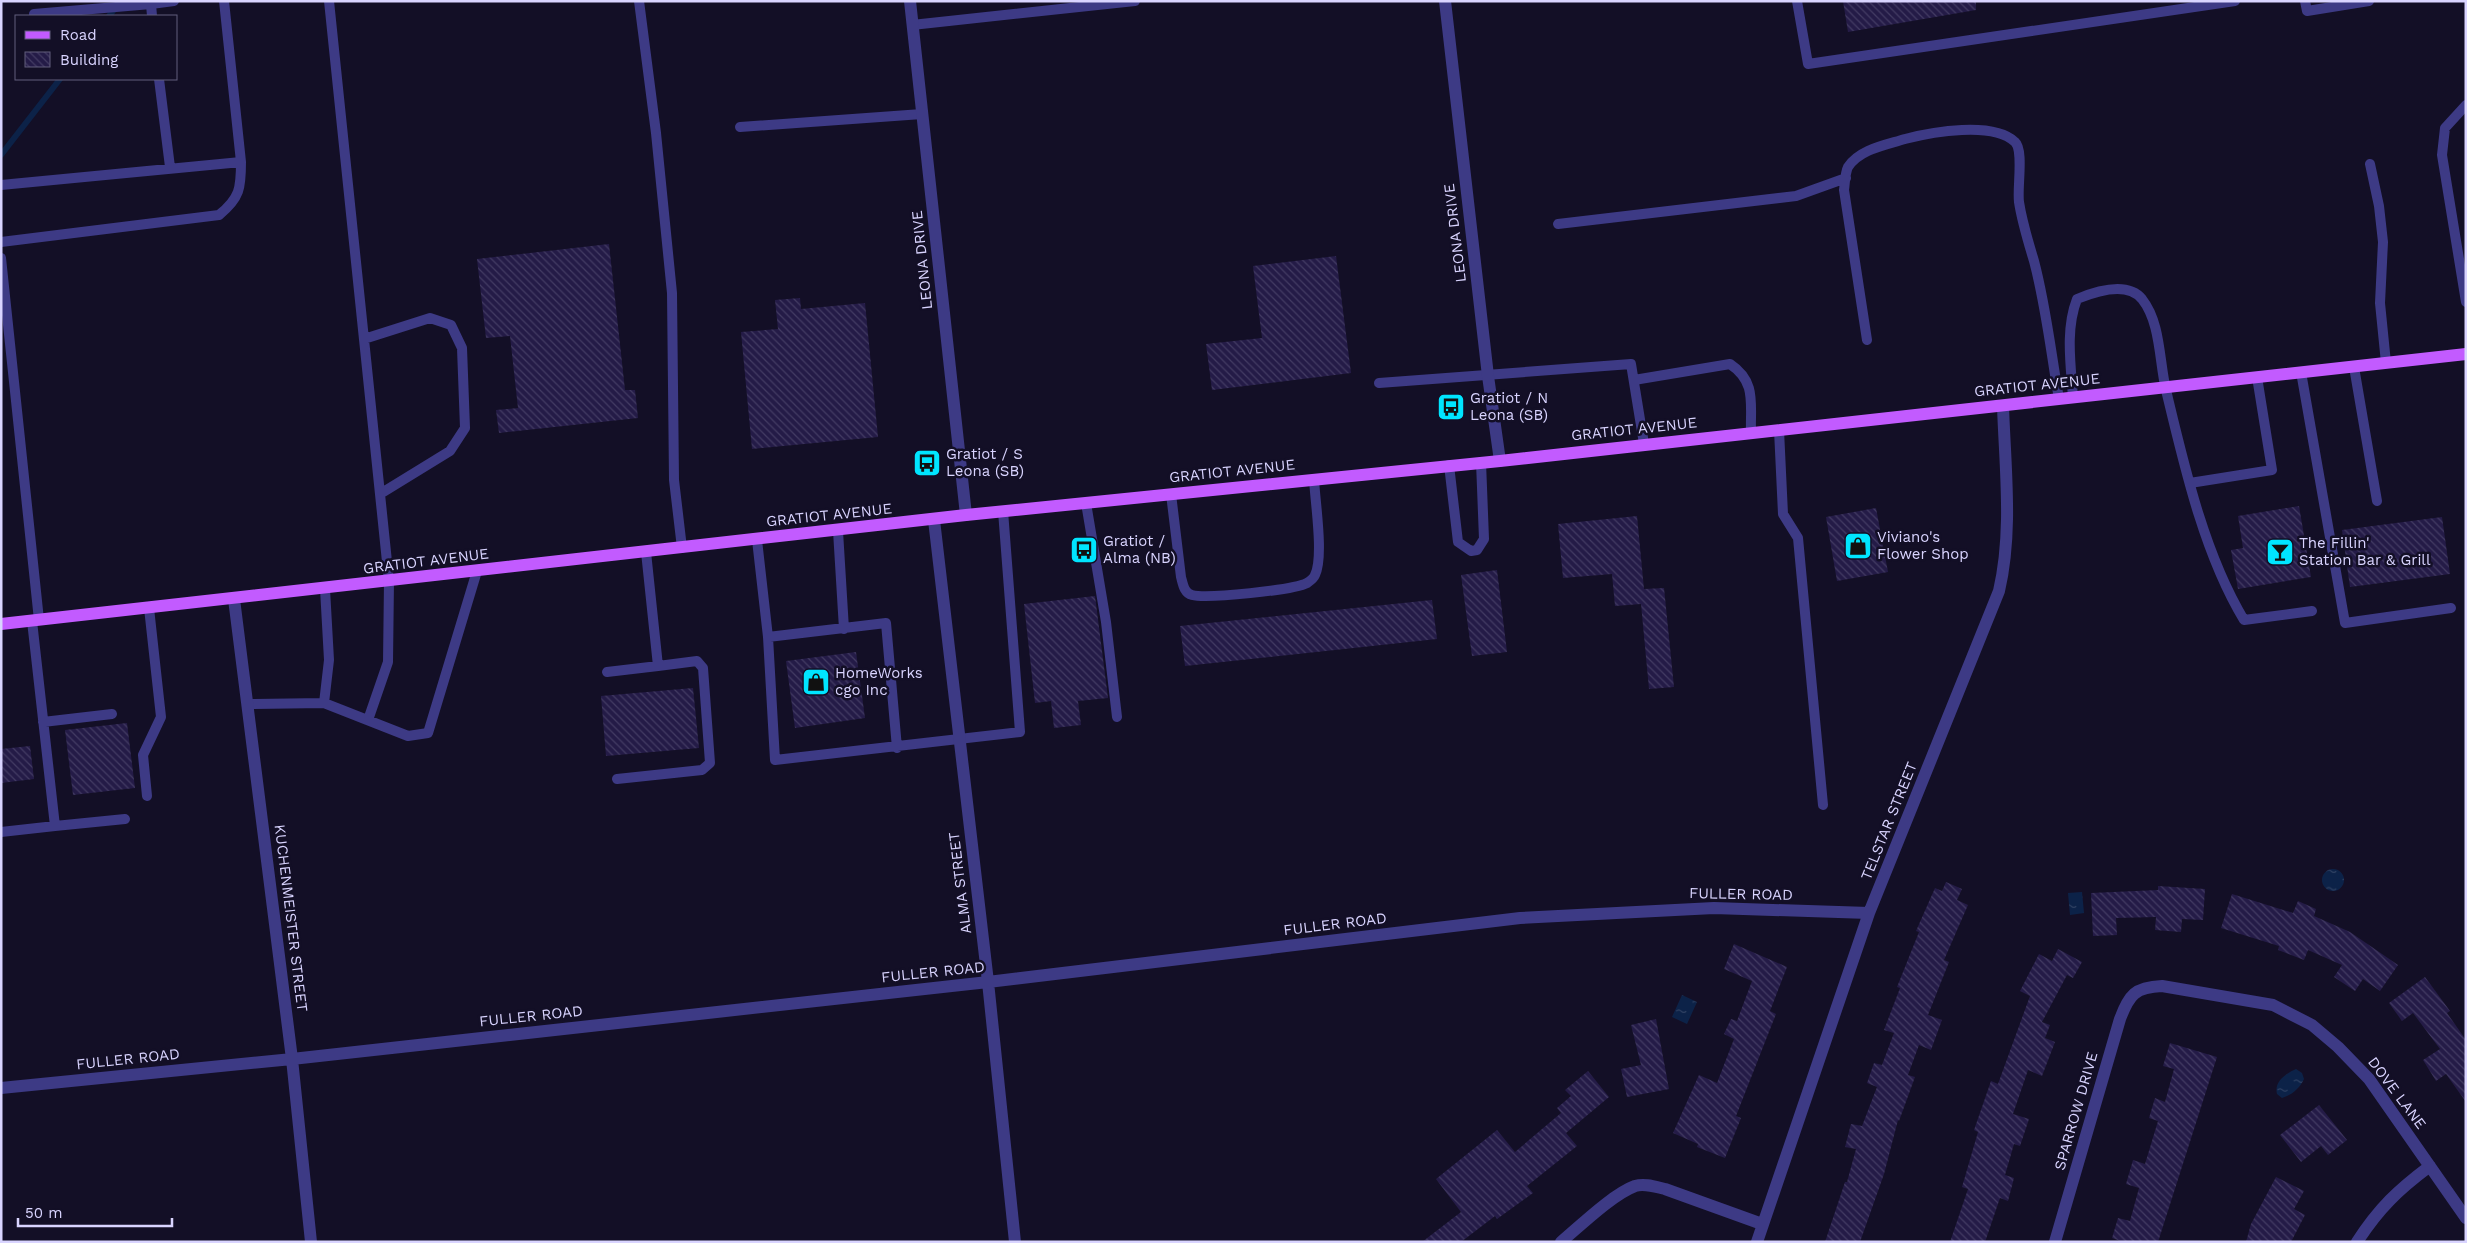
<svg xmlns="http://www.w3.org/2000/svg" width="2467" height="1243" font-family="'Work Sans',sans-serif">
  <defs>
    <pattern id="water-ripples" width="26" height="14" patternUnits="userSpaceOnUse" patternTransform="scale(1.25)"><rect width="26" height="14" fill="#0c2248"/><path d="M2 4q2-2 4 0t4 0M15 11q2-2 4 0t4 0" fill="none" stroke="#2f4163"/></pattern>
    <pattern id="building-back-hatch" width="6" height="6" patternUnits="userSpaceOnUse" patternTransform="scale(1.25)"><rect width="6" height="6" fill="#241b47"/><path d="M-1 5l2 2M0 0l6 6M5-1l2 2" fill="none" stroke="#433b63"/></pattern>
  </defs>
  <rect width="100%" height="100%" fill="#130f26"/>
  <path fill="url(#water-ripples)" d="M2322 880a11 11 0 1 1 22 0a11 11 0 1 1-22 0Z
    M2082,892l2,21 -14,2 -2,-22z
    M1682,995l15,7 -10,22 -15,-7z
    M2296,1069l6,4 2,6c-4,9 -12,16 -22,19l-5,-4c-3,-12 8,-20 19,-25z"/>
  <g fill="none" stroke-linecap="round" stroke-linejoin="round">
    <path stroke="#0c2248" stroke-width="6" d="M109,16l12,-15
      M1,155l59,-76"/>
  </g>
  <path fill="url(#building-back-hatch)" d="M1843,1h133v9l-128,22z
    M609,244l16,146h10l3,28 -139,15 -3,-23 22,-2 -8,-72 -24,2 -9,-79z
    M1336,256l15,117 -139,17 -6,-46 56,-6 -9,-72z
    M800,298l1,11 64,-6 13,134 -126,12 -11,-117 37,-3 -3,-29z
    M2299,506l12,71 -73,12 -7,-39 12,-2 -5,-32z
    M1876,508l12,64 -51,9 -11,-64z
    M1637,516l7,73 20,-1 10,99 -25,2 -8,-85 -26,2 -3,-32 -49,4 -5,-54z
    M2442,517l8,57 -100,13 -8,-57z
    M1497,570l10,82 -35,4 -11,-81z
    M1095,596l13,102 -30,3 3,24 -27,3 -3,-27 -16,2 -11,-99z
    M1432,600l5,39 -252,27 -5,-40z
    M856,652l9,66 -70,10 -9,-67z
    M693,688l6,60 -93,8 -5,-60z
    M127,723l8,65 -62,7 -8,-65z
    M30,746l4,33 -33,4v-34z
    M1946,882l16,7 -5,11 11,5 -24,55 5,2 -21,53 14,5 -11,30 -12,-5 -11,30 7,2 -16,44 -1,-1 -14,54 -24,68h-35l20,-60h2l9,-33 -11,-2 6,-23 11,2 15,-39 -10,-4 7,-20 8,2 12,-32 -10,-3 16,-42 -3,-1 22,-55 -3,-1 19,-43 7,3z
    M2158,886l47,3 -2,31 -21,-1 -1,13 -26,-2 1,-13 -40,1 1,17 -24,1 -2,-43 67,-3z
    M2232,894l61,19 5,-12 18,8 -2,7 36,16 48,33 -18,26 -17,-12 -8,12 -21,-14 8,-12 -34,-15 -4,10 -26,-10 1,-4 -58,-18z
    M1734,944l53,23 -17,44 6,3 -40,102 5,2 -16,40 -28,-11 1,-3 -25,-11 26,-58 18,8 17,-44 -10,-5 7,-15 6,2 15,-40 -28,-12z
    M2058,949l24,13 -9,16 -6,-3 -25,47 8,3 -5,13 10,4 -13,34 -14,-6 -15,44 16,5 -9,27 -6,-2 -9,31 9,3 -6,23 -8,-3 -15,44h-35l18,-53 -6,-2 16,-55 -4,-2 17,-49 7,3 32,-88 -10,-5 19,-37 13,7z
    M2425,977l25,34 -3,2 19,27v62l-20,-28 -10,7 -13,-21 17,-11 -27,-36 -11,8 -13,-18z
    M1656,1019l13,70 -42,8 -6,-28 20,-4 -10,-40z
    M2170,1043l47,14 -59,185h-35l-11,-4 6,-20 12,3 9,-33 -13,-4 7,-24 12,4 13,-43 -9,-3 6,-20 10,4 9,-33 -11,-3z
    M1588,1071l21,26 -43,36 11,13 -50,40 6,7 -36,26 -2,-3 -34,26h-39l39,-30 -25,-33 61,-49 18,22 46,-39 -4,-5 14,-12 -6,-6z
    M2319,1105l28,35 -19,15 -7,-9 -20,16 -21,-27z
    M2276,1177l28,14 -10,18 11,6 -14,27h-45l5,-18z"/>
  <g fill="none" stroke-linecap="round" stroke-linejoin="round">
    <path stroke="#3d3a85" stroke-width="10" d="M329,1l60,580 -1,81 -20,58
      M639,1l17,132 16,160 2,187 8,68
      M1797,1l11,63 427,-63
      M2305,1l2,10 62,-10
      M34,14l117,-10
      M152,16l-1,-12 23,-3
      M912,25l223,-24
      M159,79l11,88
      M2466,105l-21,23 -3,27 24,147
      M740,127l182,-13
      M2370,164l9,42 4,36 -3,61 6,60
      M1,185l240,-23
      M1558,224l238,-28 50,-18
      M1,242l218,-27c21,-17 22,-27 22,-53l-17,-161
      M1,258l38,362
      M364,339l66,-21 21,7 11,23 3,80 -15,23 -70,43
      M1867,340l-23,-150c1,-7 1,-17 4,-23 12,-18 38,-22 57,-28 27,-7 88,-18 110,3 9,8 2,46 4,60 3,20 9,39 15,59 12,45 17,92 25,138
      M2354,367l23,134
      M2301,372l44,251 106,-15
      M1634,380l96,-16c27,18 20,40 21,69
      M1379,383l252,-19 13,80
      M2073,398c-2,-32 -8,-68 4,-99 17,-7 50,-18 65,0 19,24 17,62 24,91 18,75 38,164 78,230l68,-9
      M1779,430l4,84 15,24 25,267
      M1449,465l9,77 13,9 6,-1 7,-11 -3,-77
      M2190,483l82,-13 -15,-93
      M1171,494l10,83c2,7 3,16 11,18 15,4 102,-5 115,-12 3,-2 7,-5 8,-8 9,-18 0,-74 -1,-96
      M1086,503l20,119 11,95
      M838,531l6,98
      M757,540l11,97 7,123 245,-28 -17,-221
      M768,637l118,-14 11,125
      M607,672l51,-6
      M324,703l5,-43 -4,-71
      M247,704l77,-1 84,33 20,-3 49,-162
      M43,722l69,-8
      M617,779l85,-9 8,-7 -7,-95 -6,-7 -39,5 -12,-114
      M147,796l-4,-41 18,-38 -12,-109
      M55,826l70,-7
      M1,832l54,-6 -23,-205"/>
    <path stroke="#3d3a85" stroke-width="12" d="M910,1l56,514
      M1445,1l43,375 12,85
      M934,520l54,462 27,260
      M234,599l58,460 19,183
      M1,1088l291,-29 696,-77 532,-64 194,-10 155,5
      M1561,1242c19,-16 52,-48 74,-56 10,-3 21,1 30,3l97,35
      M1757,1242l112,-329 130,-322c14,-60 6,-123 4,-185
      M2055,1242l65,-223c9,-24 15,-32 42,-33l111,19 39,20 26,22 31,32 97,139
      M2357,1242c22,-34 41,-52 73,-76"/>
    <path stroke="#c25bff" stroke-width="12" d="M1,624l965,-109 534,-54 966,-107"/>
  </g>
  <defs>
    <g id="bus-square" transform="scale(1.4375)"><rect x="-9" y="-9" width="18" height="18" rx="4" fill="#00e5ff" stroke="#130f26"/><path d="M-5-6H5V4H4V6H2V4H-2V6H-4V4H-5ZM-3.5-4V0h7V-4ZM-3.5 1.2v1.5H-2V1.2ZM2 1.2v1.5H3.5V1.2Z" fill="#111"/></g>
    <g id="shop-square" transform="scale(1.4375)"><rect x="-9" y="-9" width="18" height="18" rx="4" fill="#00e5ff" stroke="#130f26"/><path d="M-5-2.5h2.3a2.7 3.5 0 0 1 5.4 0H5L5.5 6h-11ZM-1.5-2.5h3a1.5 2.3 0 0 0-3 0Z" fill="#111"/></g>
    <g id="bar-square" transform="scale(1.4375)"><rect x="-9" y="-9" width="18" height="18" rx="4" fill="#00e5ff" stroke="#130f26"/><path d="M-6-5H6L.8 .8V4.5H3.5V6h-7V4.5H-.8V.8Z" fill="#111"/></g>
  </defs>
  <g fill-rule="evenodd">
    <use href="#bus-square" x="1451" y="407"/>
    <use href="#bus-square" x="927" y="463"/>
    <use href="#shop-square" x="1858" y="546"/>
    <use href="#bus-square" x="1084" y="550"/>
    <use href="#bar-square" x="2280" y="552"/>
    <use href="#shop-square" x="816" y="682"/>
  </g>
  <g text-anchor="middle" stroke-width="5" stroke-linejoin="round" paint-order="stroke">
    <g font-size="15" fill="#d9d4ff" stroke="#130f26">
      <text transform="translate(1455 233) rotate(-97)" y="5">LEONA DRIVE</text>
      <text transform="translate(922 260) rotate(-96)" y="5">LEONA DRIVE</text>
      <text transform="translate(2037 385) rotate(-6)" y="5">GRATIOT AVENUE</text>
      <text transform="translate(1634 429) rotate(-6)" y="5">GRATIOT AVENUE</text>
      <text transform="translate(1232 471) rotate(-6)" y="5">GRATIOT AVENUE</text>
      <text transform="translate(829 515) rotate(-6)" y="5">GRATIOT AVENUE</text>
      <text transform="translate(426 561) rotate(-7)" y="5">GRATIOT AVENUE</text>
      <text transform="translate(1889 821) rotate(-68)" y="5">TELSTAR STREET</text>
      <text transform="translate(960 883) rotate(-97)" y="5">ALMA STREET</text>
      <text transform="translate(1741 894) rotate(1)" y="5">FULLER ROAD</text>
      <text transform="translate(291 918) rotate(83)" y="5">KUCHENMEISTER STREET</text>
      <text transform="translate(1335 924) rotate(-7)" y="5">FULLER ROAD</text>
      <text transform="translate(933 972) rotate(-6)" y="5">FULLER ROAD</text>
      <text transform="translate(531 1016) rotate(-6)" y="5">FULLER ROAD</text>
      <text transform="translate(128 1059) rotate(-6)" y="5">FULLER ROAD</text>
      <text transform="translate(2397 1093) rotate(53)" y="5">DOVE LANE</text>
      <text transform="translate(2076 1111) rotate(-74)" y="5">SPARROW DRIVE</text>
    </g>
    <g font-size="15" fill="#d9d4ff" stroke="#130f26" text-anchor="start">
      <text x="1470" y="403">Gratiot / N<tspan x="1470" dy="17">Leona (SB)</tspan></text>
      <text x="946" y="459">Gratiot / S<tspan x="946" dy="17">Leona (SB)</tspan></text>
      <text x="1877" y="542">Viviano's<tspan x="1877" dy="17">Flower Shop</tspan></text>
      <text x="1103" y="546">Gratiot /<tspan x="1103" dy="17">Alma (NB)</tspan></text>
      <text x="2299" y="548">The Fillin'<tspan x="2299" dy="17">Station Bar &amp; Grill</tspan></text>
      <text x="835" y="678">HomeWorks<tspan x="835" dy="17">cgo Inc</tspan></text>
    </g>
  </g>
  <rect width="2467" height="1243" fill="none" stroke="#d9d4ff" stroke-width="5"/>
  <rect x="15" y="15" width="162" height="65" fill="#130f26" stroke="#625e7d"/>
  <rect x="25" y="31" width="25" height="8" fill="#c25bff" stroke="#625e7d"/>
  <text x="60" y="40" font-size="15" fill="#d9d4ff">Road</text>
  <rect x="25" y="52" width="25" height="15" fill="url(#building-back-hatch)" stroke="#625e7d"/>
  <text x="60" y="65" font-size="15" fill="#d9d4ff">Building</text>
  <path d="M18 1218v8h154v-8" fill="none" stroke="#d9d4ff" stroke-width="2.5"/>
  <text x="25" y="1218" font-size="15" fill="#d9d4ff" stroke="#130f26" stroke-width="4" paint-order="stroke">50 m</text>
</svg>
